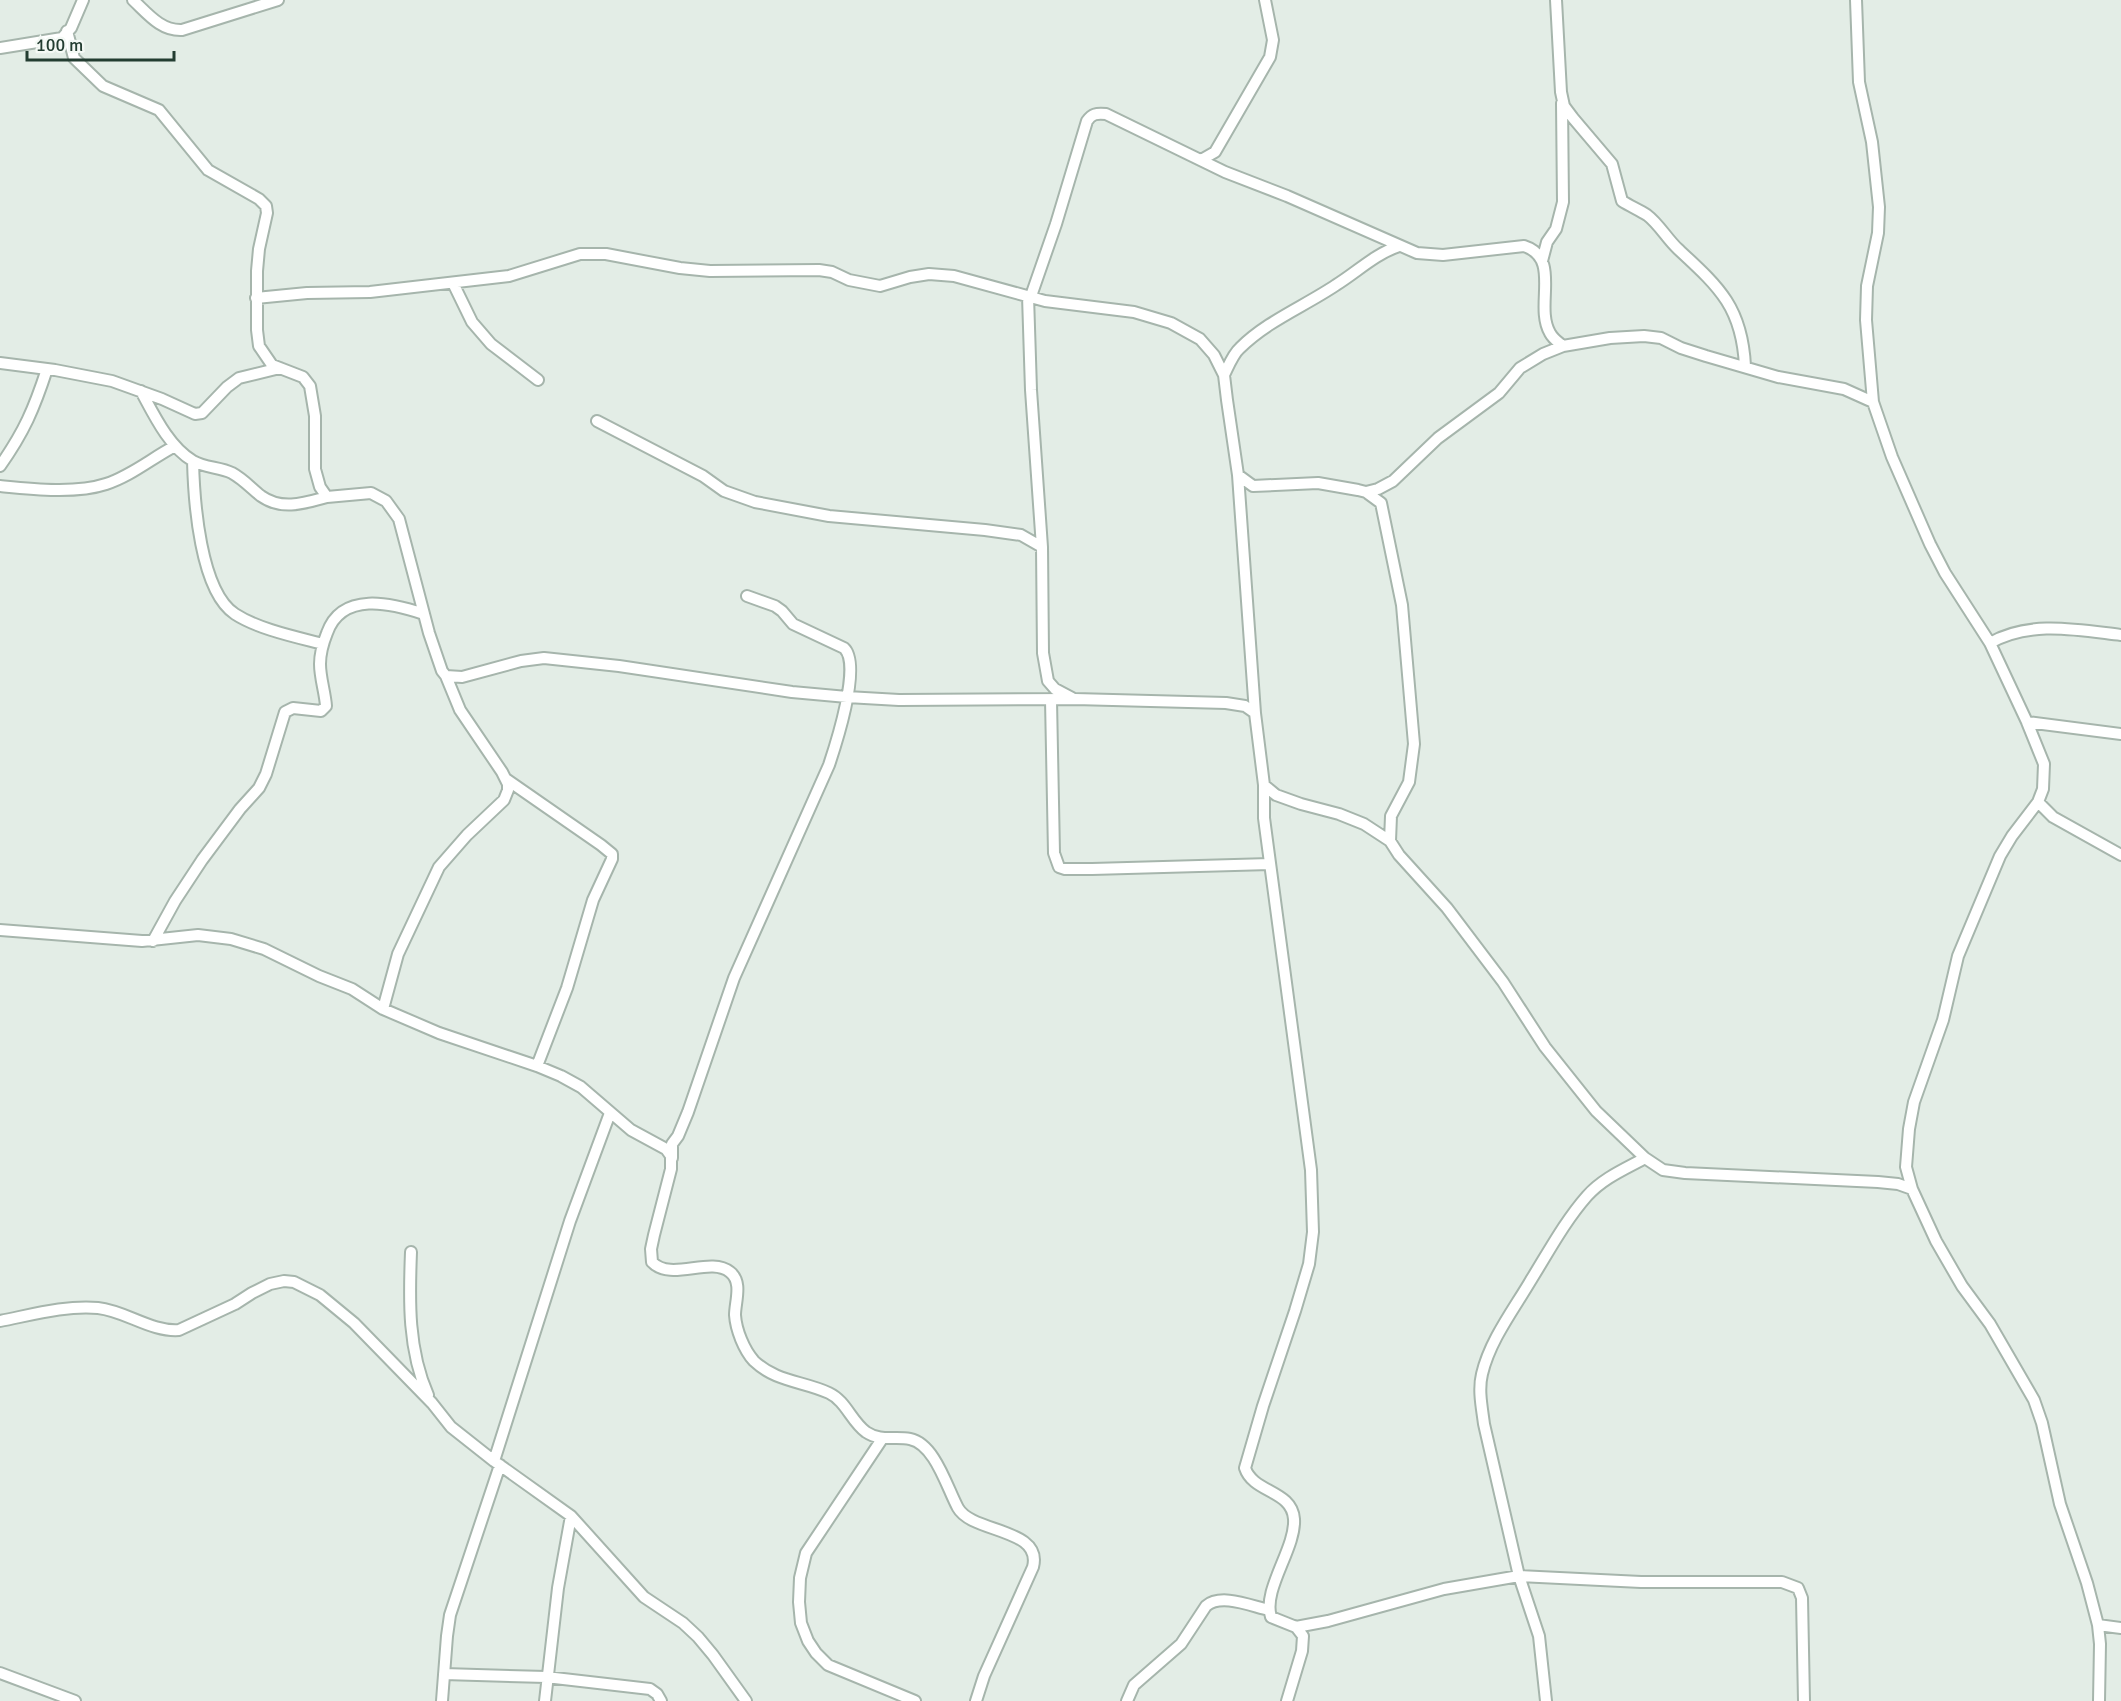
<svg xmlns="http://www.w3.org/2000/svg" width="2121" height="1701" font-family="Signika,sans-serif">
  <rect width="100%" height="100%" fill="#e3ede6"/>
  <g fill="none" stroke-linecap="round" stroke-linejoin="round">
    <g stroke="#a6b5ac" stroke-width="14">
      <path id="minor" d="M133,0c15,14 28,31 49,30l96,-30
        M1556,0l5,92 3,14 9,12 39,46 10,37c8,5 17,9 25,14 12,9 20,24 31,34 41,38 64,58 67,117
        M1856,0l3,82 13,60 7,65 -1,26 -11,53 -1,34 7,82 19,55 38,87 15,29 45,70 37,79 17,42 -1,25 -5,13 -26,34 -12,20 -42,100 -15,64 -29,82 -5,27 -3,38 6,22 24,52 26,45 28,38 44,76 8,23 18,81 27,79 11,42 2,19 -1,57
        M67,31l7,27 29,28 56,24 49,60 51,29 7,7 1,7 -8,36 -2,22v59l2,16 13,19 31,12 7,9 5,30v53l5,18 7,10 44,-4 15,8 13,18 30,114 13,38 4,5 16,1 59,-16 23,-3 75,8 173,26 55,5 52,3 176,-1 151,4 19,3 10,7 9,72 12,10 25,9 38,10 25,10 26,17 9,14 48,53 56,74 42,65 51,64 49,47 18,12 22,3 193,9 20,2 14,5
        M0,48l62,-10 9,-10 12,-28
        M1201,160l14,-8 55,-95 3,-17 -8,-40
        M1542,261l5,-19 9,-13 7,-27 -1,-99
        M453,283l19,39 19,22 47,36
        M1028,296l3,94 11,157 1,106 5,28 7,8 17,9
        M1031,296l25,-72 31,-103c5,-7 9,-8 19,-7l119,58 62,24 130,57 26,2 81,-9c38,12 10,60 26,87 3,6 8,9 13,13
        M256,298l51,-5 63,-1 139,-16 71,-22h26l74,14 30,3 109,-1 13,2 17,8 31,6 30,-9 19,-3 25,2 91,25 89,11 37,11 29,16 14,16 10,20 3,25 11,75 17,238
        M0,363l55,7 57,11 50,18 33,15 7,-1 25,-26 12,-9 41,-10
        M1224,375c4,-8 9,-21 16,-27 27,-27 65,-42 96,-63 21,-13 39,-31 63,-39
        M141,391c13,24 28,56 52,70 12,7 27,6 39,12 11,6 19,15 29,23 21,15 44,7 66,1
        M597,421l106,55 21,15 31,11 74,14 156,14 36,5 21,12
        M193,461c1,40 7,130 42,153 23,15 61,23 88,30
        M0,466c24,-34 34,-57 47,-97
        M1238,475l15,11 65,-3 40,7 8,2 15,11 21,102 12,139 -5,38 -18,34 -1,25
        M0,486c31,3 76,8 106,-2 25,-8 46,-26 69,-38
        M1366,492l12,-3 15,-8 45,-43 61,-45 21,-25 23,-14 20,-8 47,-8 34,-2 17,2 20,10 25,8 72,21 66,12 29,13
        M1990,643c40,-23 88,-13 131,-8
        M1051,700l3,153 5,14 6,2h27l178,-5
        M2027,722l94,12
        M506,779l95,66 11,9v5l-19,41 -26,88 -30,78
        M1264,785v33l47,352 2,62 -4,32 -14,47 -32,95 -18,62c8,25 47,22 49,51 2,29 -32,71 -23,98l25,10 7,9 -1,15 -15,50
        M2038,802l15,15 68,38
        M0,930l142,11 56,-6 33,4 33,10 55,27 33,13 31,20 56,24 98,33 24,10 20,11 50,43 35,19 5,7v13l-17,66 -3,14 1,13c19,20 58,-6 78,10 13,10 5,30 5,43 1,15 9,35 19,46 22,21 49,20 75,32 17,8 22,28 37,39 15,10 28,4 44,7 25,5 37,49 48,69 14,25 85,20 75,59l-49,109 -8,25
        M153,941l22,-40 27,-41 38,-51 19,-21 7,-14 19,-62 8,-4 28,3 5,-5c-1,-14 -6,-28 -6,-42 0,-11 3,-21 7,-31 15,-42 64,-30 97,-19
        M383,1009l15,-55 41,-87 28,-32 37,-35 4,-10v-6l-6,-12 -42,-62 -14,-34
        M672,1158v-14l6,-8 10,-24 46,-134 95,-213c7,-21 33,-101 15,-117l-51,-24 -11,-13 -7,-5 -28,-10
        M411,1252c-2,49 -3,98 17,143
        M0,1321c31,-6 66,-16 98,-13 28,3 53,24 81,22l56,-26 17,-11 18,-9 14,-3 10,1 26,13 34,28 78,80 19,24 43,34 77,55 73,81 39,26 15,14 15,18 33,46
        M882,1439l-76,114 -6,25 -1,24 2,21 7,18 8,12 12,12 87,36
        M494,1461l76,-240 40,-108
        M2098,1625l23,3
        M1296,1627l32,-6 116,-32 75,-13 122,6h141l16,6 4,10 2,103
        M0,1673l75,28
        M444,1674l102,3 104,12 7,5 4,7
        M442,1701l5,-65 3,-21 50,-150
        M545,1701l13,-113 13,-72
        M1127,1701l7,-16 47,-41 25,-38c15,-13 45,0 63,4
        M1546,1701l-7,-65 -20,-60 -35,-152c-2,-16 -6,-34 -2,-50 8,-34 32,-65 49,-94 18,-29 34,-59 56,-84 16,-18 38,-27 58,-38"/>
    </g>
    <use href="#minor" stroke="#fff" stroke-width="10"/>
  </g>
  <path d="M27 51v9h147v-9" fill="none" stroke="#233d31" stroke-width="3"/>
  <text x="36" y="51" font-size="18" fill="#233d31" stroke="#f4f9f5" stroke-width="4.5" paint-order="stroke">100 m</text>
</svg>
